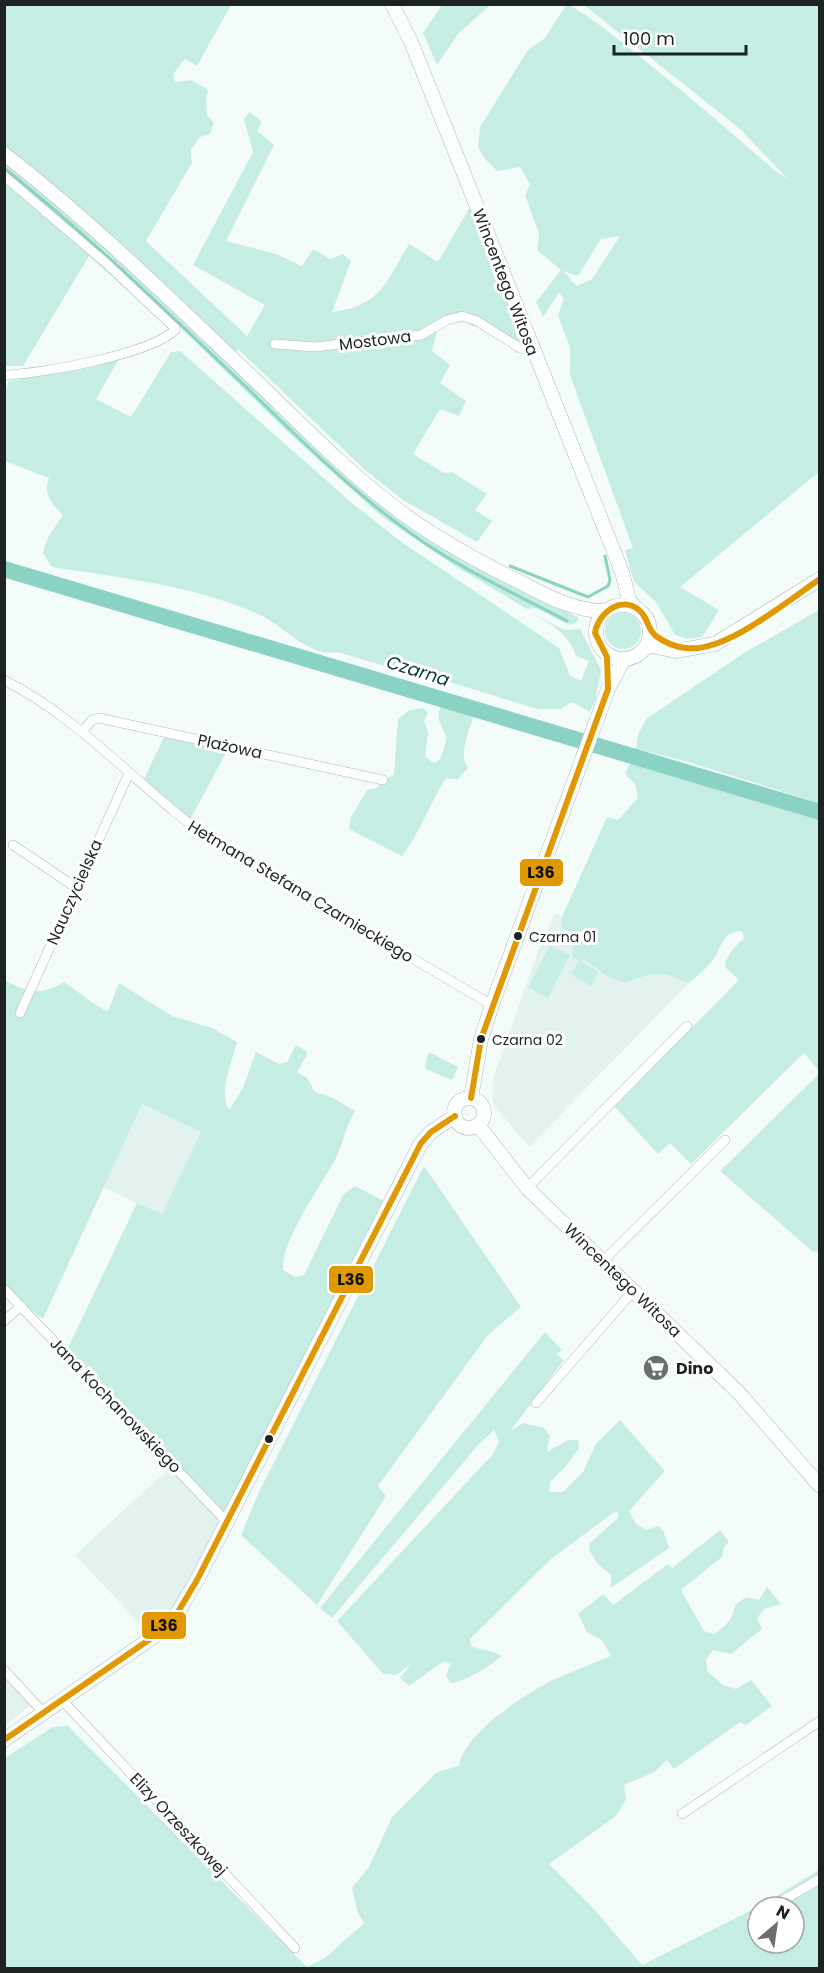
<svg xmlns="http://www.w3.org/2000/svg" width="824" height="1973" font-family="Poppins,sans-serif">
  <rect width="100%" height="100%" fill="#f4fcfa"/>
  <path fill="#e2f2ee" d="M555,913l133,71 -159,163 -36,-43v-25l46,-131z
    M142,1104l59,28 -39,83 -59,-28z
    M173,1465l53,56 -40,84 -35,31 -76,-81z
    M4,1670l29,33 -28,23h-1z"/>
  <path fill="#c6ede4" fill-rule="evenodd" d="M4,5h227l-34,61 -12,-7 -12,15 2,8 16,-2 18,10 -3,7 1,18 7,7 -4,12 -10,3 -9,13 1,13 -46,78 101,95 18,-31 -72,-40 60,-113 -9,-33 6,-7 12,10 -5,9 17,14 -48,96 50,13 26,12 11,-17 17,10 13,-5 8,7 -19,51c49,-6 54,-30 77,-68l29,18 36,-62 59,151 -37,-22 -24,-3 -10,-7 -21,-1 -9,33 18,14 -10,18 26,18 -7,15 -19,-7 -27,45 31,19 8,-1 35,22 -12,16 17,11 -15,21 -74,-42 -38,-30 -127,-121 -3,5 -142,-134 -88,-72z
    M442,5h48l-32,29 -21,31 -14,-32z
    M566,5c18,-1 187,146 212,168l10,6 -48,-50 -156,-124h235v467l-139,115 39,23 -17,27 -15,2 -12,-4 -19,-33 -22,-20 -9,-32 8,-2 -63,-173v-27l-12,-33 6,-17 -5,-5 -16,24 -7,-15 25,-32 -24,-20 2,-17 -14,-38 5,-11 -10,-17 -23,4 -12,-12 -7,-12 2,-20 48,-77 17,-12zM620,236l-28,43 -15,7 -14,-15 15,5 23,-37z
    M4,160l77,62 246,237 74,61 81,50 97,48 -3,5 -7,2 -33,-17 -9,1 -72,-43 -75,-51 -89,-80 -143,-139 -7,6 -52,-46 -66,110h-18z
    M180,351l173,153 50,39 156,105 11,28 11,5 8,-20 -13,-5c-8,-23 -24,-31 -44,-43l32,17 16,-1 21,41 -5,28 -6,14 -18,-10 -11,7h-24l-94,-29 -7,1 -99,-29c-26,6 -52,-24 -73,-35 -64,-31 -142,-39 -212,-50l-9,-14 5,-16 15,-22c-11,-11 -21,-21 -14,-37l-44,-17v-70l4,-10 109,-20 -22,38 35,18 40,-65z
    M819,610v193l-134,-42 -49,-12 2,-14 8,-16 98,-66z
    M605 631a18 18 0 1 1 36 0a18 18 0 1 1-36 0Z
    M445,703l29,10c-3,17 -17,39 -6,55l-10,11 -12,-1c-16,25 -26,55 -44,78l-53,-27 2,-12 16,-27 9,-2 18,-14 4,-55 11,-9 14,-2 5,5 -4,8 4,11 -3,25 9,6 6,-3 7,-22 -8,-17v-11z
    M165,735l63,14 -39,73 -46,-41z
    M631,761l188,58v252l-15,-18 -113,111 -21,-21 -12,11 -44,-48 125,-126 -13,-12 -1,-6 7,-12 12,-12 -2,-7c-21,1 -20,16 -29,29 -7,9 -17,17 -25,24 -25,-15 -37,-11 -63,-1l-20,-8 -18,-14 -8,-1 20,12 -8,14 -20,-12 8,-13 -7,-6 3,-20 -14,-8 1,-10 45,-100 11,3 20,-22 -3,-14 -10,-10z
    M550,945l20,10 -22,43 -20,-11z
    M6,981c23,12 34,15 58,1 11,7 35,27 44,29l11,-28 53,33 40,12 25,14c-5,22 -19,47 -8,68l14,-22 13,-36 23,12 8,-2 9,-17 10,6 1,4 -10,17 10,6 8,14 16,5 24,14c-9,15 -12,32 -19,47 -15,28 -55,82 -53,112l12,7 9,-2 39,-80 12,-9 34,18 -163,317 -160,-169 71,-149 25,11 39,-82 -59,-28 -99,215 -25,-19 -13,-14z
    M429,1052l29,15 -6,13 -26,-11 -1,-5z
    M819,1074l1,177 -7,1 -93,-81z
    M424,1166l97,141 -33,28 -110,151 8,10 -69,109 -76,-70 18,-43z
    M545,1332l17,18 -6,4 8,6 -53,70 13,-7 20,5 6,8 -3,16 21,-12h10l1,8 -12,17 -17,17 -1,10h14l20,-20 13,-28 24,-24 45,51 -36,40 7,13 11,6 11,-4 5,4 6,18 -58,40v-13l-13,-11 -9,-14 1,-7 28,-25v-6l-5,1 -62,46 -81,80 1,7c10,5 22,3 30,10 -8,9 -39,27 -51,27l-4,-8 5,-11 -7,-3 -35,25 -9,-8 11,-14 -15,11 -13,-1 -46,-53 156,-167 6,-12 -5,-12 -15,14 -147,174 -12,-10z
    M720,1530l9,12 -5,5 -2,10 -41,33 23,41 10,3c12,-8 19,-15 21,-29l11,-8 13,3 8,-13 14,17 -17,5 -7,9 5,11 -31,25 -18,-4 -7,9 1,12 16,14 13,4 15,-9 21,26 -26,19 -6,-3 -66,47 -7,-9 -13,12 -30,13 2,14 -10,17 -67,48 44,44 49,57 114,-57 63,-38v98h-814v-210l48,-31 15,-1 239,241 18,-9 39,-35 -6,-10 -6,-25 17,-21 23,-50 45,-45 22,-6c3,-30 65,-72 92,-85 19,-9 40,-17 60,-25l-9,-16 -15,-8 -9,-18 25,-20 10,11 55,-41 4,4zM758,1907h36v36h-36z"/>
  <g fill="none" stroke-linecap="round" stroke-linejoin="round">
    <path stroke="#8ad2c4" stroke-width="3" d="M4,168c85,68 161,142 239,216 53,51 106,105 166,148 49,36 105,61 158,89
      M510,566l78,31 20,-11 2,-6 -5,-24"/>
    <path stroke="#8ad2c4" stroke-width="16" d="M4,569l816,243"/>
    <g stroke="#b3b8b7" stroke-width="10">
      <path id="street" d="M4,176l102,87 70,66c-23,25 -136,45 -172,46
        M275,344l40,3 106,-12 26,-15 15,-4 15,5 43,27 13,3
        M4,680c81,41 139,113 213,164l275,161
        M83,731l9,-11 7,-2 284,62
        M13,845l62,42
        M20,1013l109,-240
        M527,1188l160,-162
        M603,1261l122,-121
        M4,1289l223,233
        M4,1321l17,-15
        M536,1403l98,-113
        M4,1670l40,43
        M62,1700l233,248
        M682,1814l138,-93
        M771,1907l49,-28
        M751,1918l7,-4"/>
    </g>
    <g stroke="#b3b8b7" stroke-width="15">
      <path id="secondary" d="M392,4l19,38 49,122 162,408 7,28 7,8
        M4,154c89,69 169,148 250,225 48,46 95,95 148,134 37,27 77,49 118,69 25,13 56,30 85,29
        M596 632a27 27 0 1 1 54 0a27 27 0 1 1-54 0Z
        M645,648l7,-2 24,5 39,-7 105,-65
        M471,1098l10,-59 11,-34 116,-316 16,-30
        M454 1113a15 15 0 1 1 30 0a15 15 0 1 1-30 0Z
        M478,1125l49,63 212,205 81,93
        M4,1740l149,-103 25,-25 19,-32 224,-437 10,-11 24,-16"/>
    </g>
    <use href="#street" stroke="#fdfffe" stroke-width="9"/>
    <use href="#secondary" stroke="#fdfffe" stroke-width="14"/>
    <g stroke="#fff" stroke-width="10">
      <path id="bus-1" d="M471,1098l10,-59 127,-350 -1,-32 -12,-24c3,-21 29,-40 47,-20 6,7 6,17 14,23 8,6 20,11 30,12 40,5 101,-47 134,-69
        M4,1740l149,-103 25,-25 19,-32 224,-437 10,-11 24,-16"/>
    </g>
    <use href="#bus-1" stroke="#e19903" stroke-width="6"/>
  </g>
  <defs>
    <g id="supermarket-disc" transform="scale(1.35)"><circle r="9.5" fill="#686f6e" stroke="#fff"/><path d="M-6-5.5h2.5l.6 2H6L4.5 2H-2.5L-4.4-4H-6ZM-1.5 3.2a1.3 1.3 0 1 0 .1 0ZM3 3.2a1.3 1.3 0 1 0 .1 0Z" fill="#fff"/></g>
  </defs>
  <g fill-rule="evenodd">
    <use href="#supermarket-disc" x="656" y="1368"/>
  </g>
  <g fill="#1d2322" stroke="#fff" stroke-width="2">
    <circle cx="518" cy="936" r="5"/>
    <circle cx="481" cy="1039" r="5"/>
    <circle cx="269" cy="1439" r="5"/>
  </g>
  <g text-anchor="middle" stroke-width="6" stroke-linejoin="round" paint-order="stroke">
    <g font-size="14" fill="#1d2322" stroke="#fff" text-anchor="start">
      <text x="529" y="942">Czarna 01</text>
      <text x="492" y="1045">Czarna 02</text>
    </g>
    <g font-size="16" fill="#1d2322" stroke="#fff">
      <text transform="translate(506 282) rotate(69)" y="6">Wincentego Witosa</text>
      <text transform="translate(375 340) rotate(-7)" y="6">Mostowa</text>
      <text transform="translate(230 746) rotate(12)" y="6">Plażowa</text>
      <text transform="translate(301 891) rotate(31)" y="6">Hetmana Stefana Czarnieckiego</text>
      <text transform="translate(74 892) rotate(-66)" y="6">Nauczycielska</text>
      <text transform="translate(623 1280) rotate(44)" y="6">Wincentego Witosa</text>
      <text transform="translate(116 1405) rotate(46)" y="6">Jana Kochanowskiego</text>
      <text transform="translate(179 1824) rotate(47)" y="6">Elizy Orzeszkowej</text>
    </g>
    <g font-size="16" font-weight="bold" fill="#1d2322" stroke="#fff" text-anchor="start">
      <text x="676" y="1374">Dino</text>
    </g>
    <g font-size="18" font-style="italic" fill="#0e3c35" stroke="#fff">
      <text transform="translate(418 671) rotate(17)" y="6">Czarna</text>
    </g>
  </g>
  <g stroke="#fff" stroke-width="2">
    <rect x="519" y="858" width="45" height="29" rx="6" fill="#e19903"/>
    <rect x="328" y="1265" width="46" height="29" rx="6" fill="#e19903"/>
    <rect x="141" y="1611" width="46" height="29" rx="6" fill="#e19903"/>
  </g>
  <g font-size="16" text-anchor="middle" font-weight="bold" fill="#111">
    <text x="541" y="878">L36</text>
    <text x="351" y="1285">L36</text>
    <text x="164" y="1631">L36</text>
  </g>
  <rect width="824" height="1973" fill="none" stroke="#1d2322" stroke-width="12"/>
  <g transform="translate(776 1925) rotate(29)"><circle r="28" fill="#ffffff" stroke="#a5a7a7" stroke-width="1.5"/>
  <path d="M0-4.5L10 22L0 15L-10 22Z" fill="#686f6e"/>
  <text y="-9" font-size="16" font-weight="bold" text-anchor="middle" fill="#1d2322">N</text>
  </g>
  <path d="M614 45v9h132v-9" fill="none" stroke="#1d2322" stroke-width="3"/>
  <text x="623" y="45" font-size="18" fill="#1d2322" stroke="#ffffff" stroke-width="4.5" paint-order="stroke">100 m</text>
</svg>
